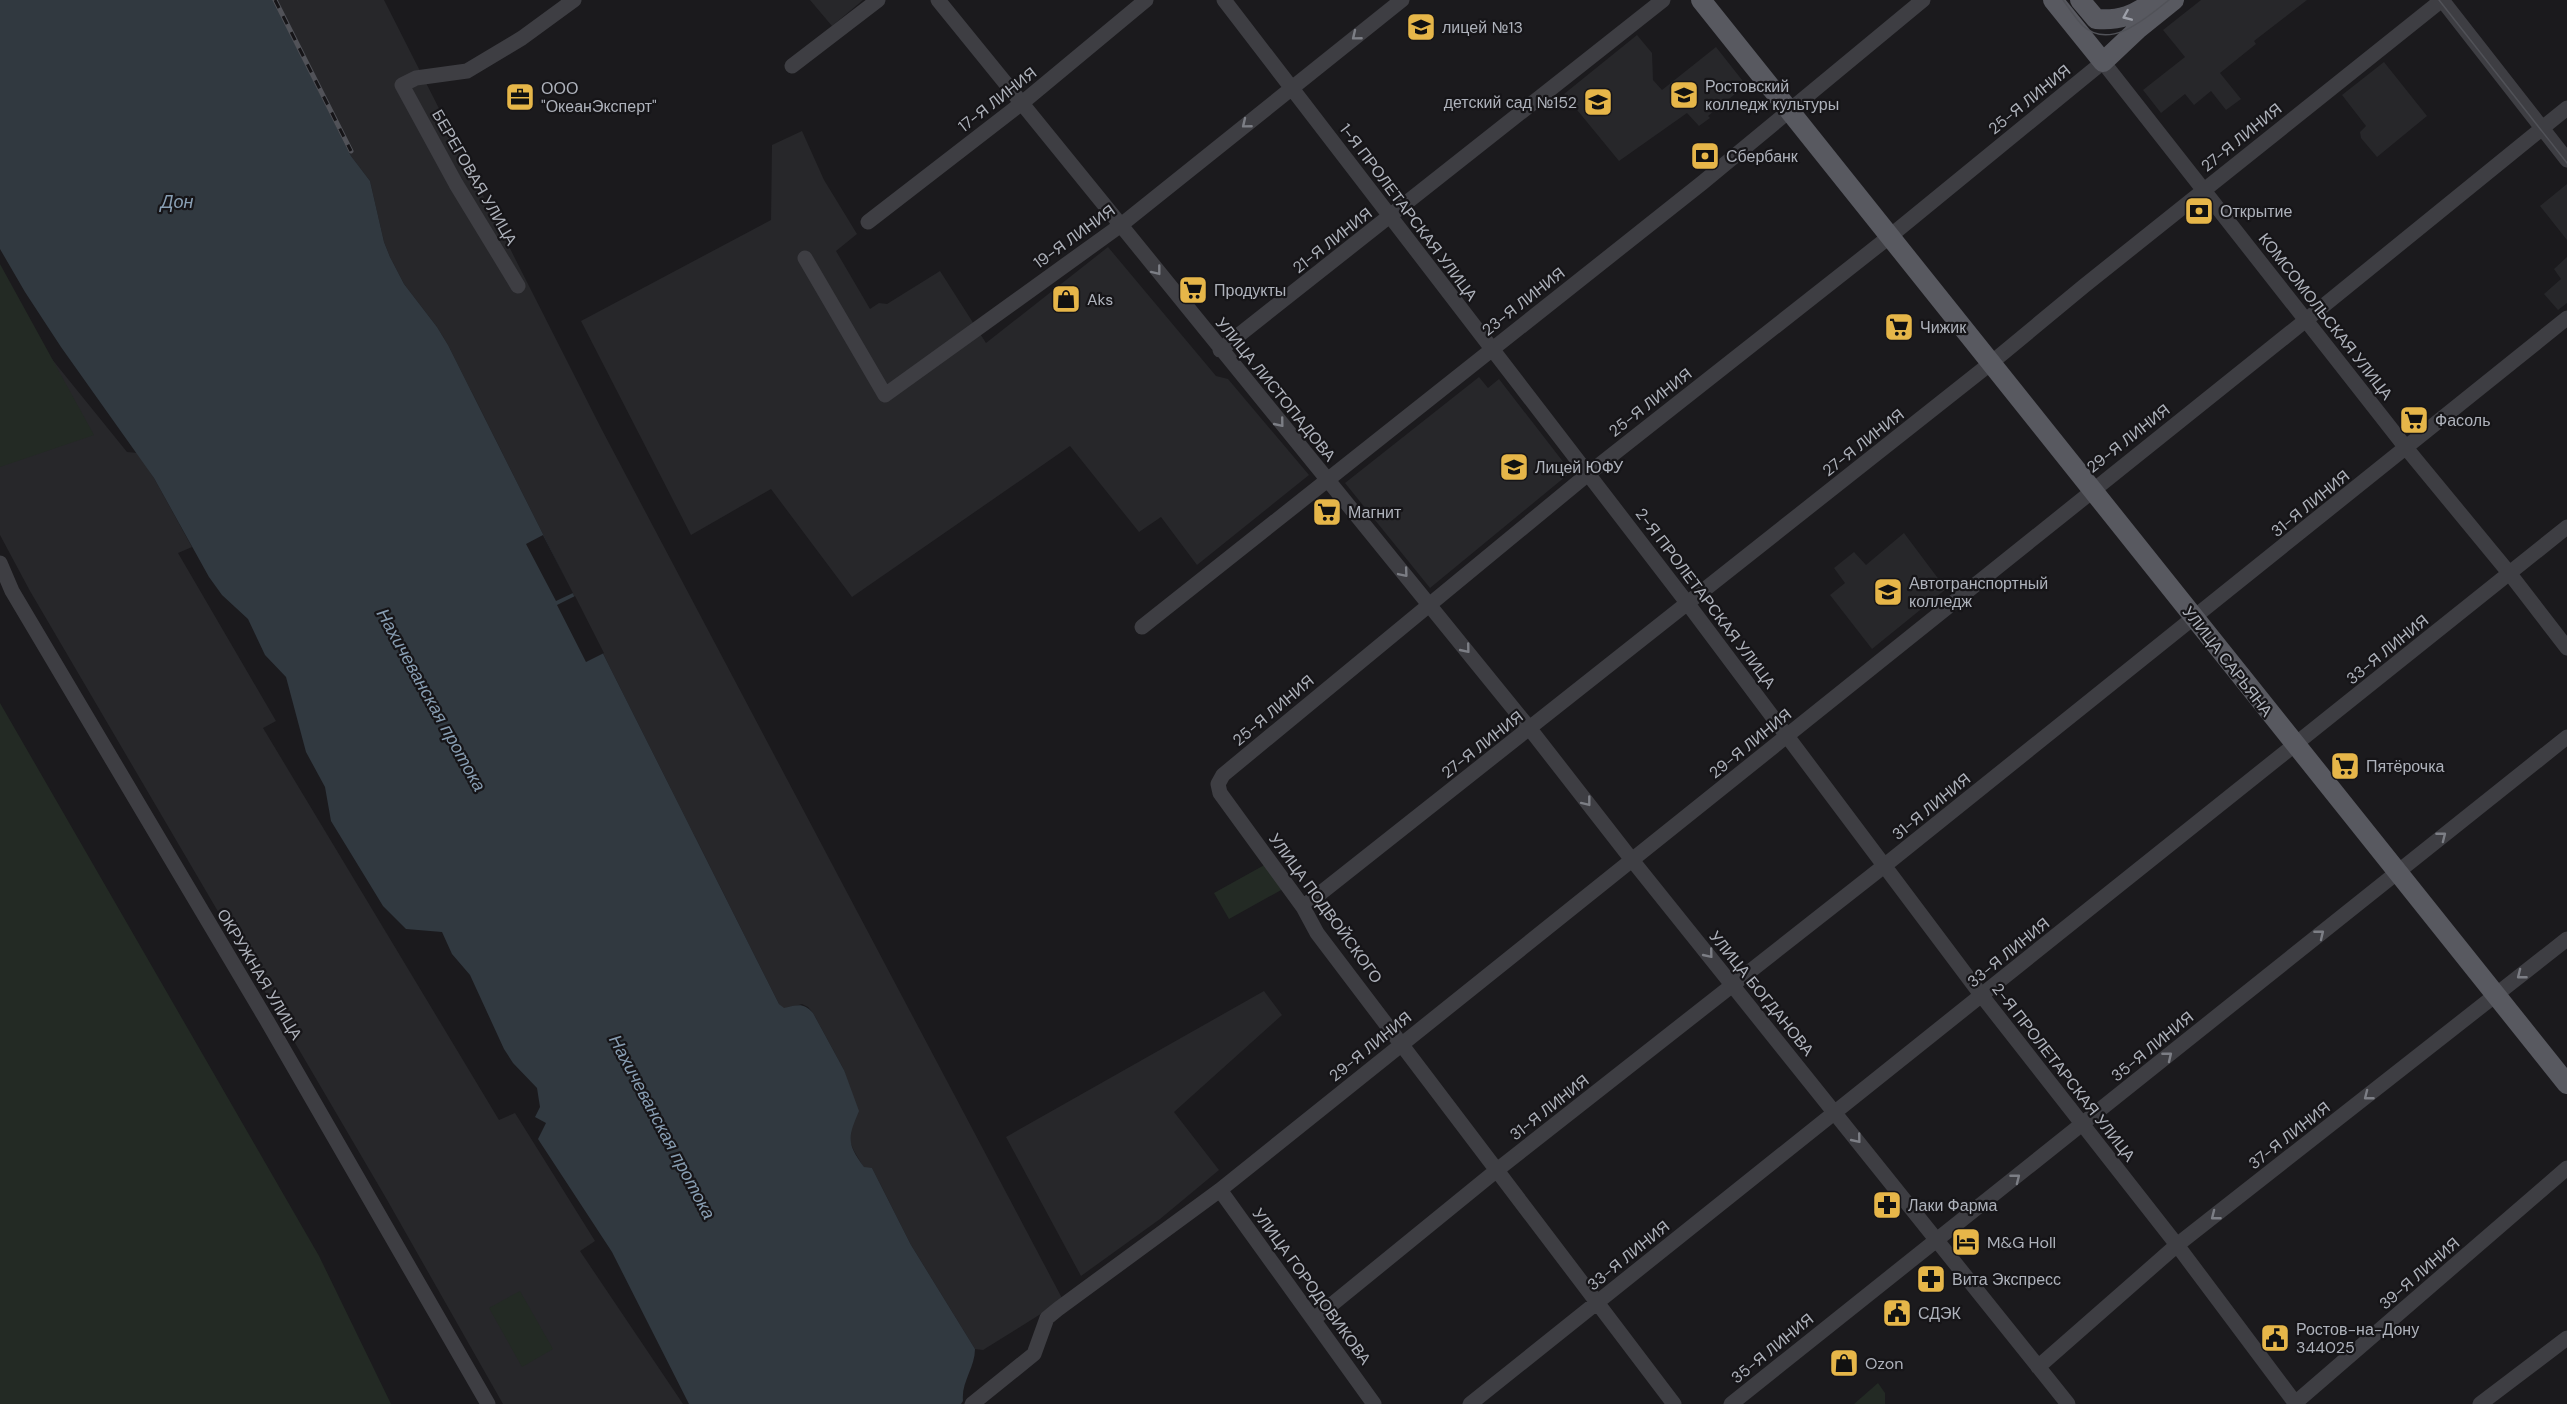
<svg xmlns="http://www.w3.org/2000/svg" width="2567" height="1404" font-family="'DM Sans',sans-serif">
  <rect width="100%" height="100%" fill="#1b1a1d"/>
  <path fill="#27272a" d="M273,0h111l218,430 461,870 -80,50 -8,-1 -64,-104 -39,-77h-8l-10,-17 -4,-9 -6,-72 -31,-57 -5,-6 -6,-3 -18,5 -5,-5 -331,-659 -11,-18 -33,-43 -14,-27 -6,-15 -14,-61 -19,-25z
    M810,0h53l-31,26z
    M2201,0h106l-53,41 2,3 -36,29 21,26 -15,11 -15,-19 -17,14 -9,-11 -24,19 -18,-23 42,-33 -22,-27z
    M1637,35l15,18 1,27 9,10 54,-43 30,38 -38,31 2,2 -11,8 -12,-13 -68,48 -55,-67z
    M2384,62l43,54 -50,41 -16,-19 -1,-6 6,-6 -24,-31z
    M802,131l22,49 33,54 -21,17 34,58 9,-6 8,1 53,-33 46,72 122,-96 108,129 12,3 81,96 -112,90 -36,-48 -22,15 -69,-86 -218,151 -81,-108 -80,46 -110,-214 190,-101 1,-75z
    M2567,184v56l-27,-34z
    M2567,257v46l-9,7 -14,-16 17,-15 -7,-10z
    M0,295l127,157 11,1 16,25 38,69 -14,6 98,168 -13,7 236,392 16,-7 80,128 -15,10 103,153h-180l-117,-206 -356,-607 -30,-56z
    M1479,377l9,11 11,-9 72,93 -141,116 -85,-105z
    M1904,533l42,56 -74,60 -42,-54 15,-12 -11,-15 20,-16 12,13z
    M1264,991l18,24 -108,97 45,58 -59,49 -79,57 -75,-139z"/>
  <path fill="#232a24" d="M0,264l94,171 -94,32z
    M0,703l319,553 72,148h-391z
    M1268,863l15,26 -54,30 -15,-26z
    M520,1291l33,58 -31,18 -33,-59z
    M1878,1383l7,10v11h-31z"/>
  <path fill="#313940" d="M0,0h273l78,156 19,25 14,61 6,15 14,27 33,43 11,18 331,659 5,4c14,-3 19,-6 29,5l31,57 15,41c-11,26 -13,32 5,56l8,1 39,77 64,104c0,19 -14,33 -12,52l-2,3h-272l-77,-152 -74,-113 8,-16 -11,-6 5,-10 -3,-19 -24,-25 -9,-14 -34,-74 -18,-21 -10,-22 -36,-3 -23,-23 -52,-85 -6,-34 -19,-35 -20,-75 -21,-22 -17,-36 -26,-24 -13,-18 -55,-99 -93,-131 -36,-55 -25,-43z"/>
  <path fill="#1b1a1d" d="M543,535l30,58 -17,8 -30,-57z
    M575,596l29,57 -18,9 -29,-57z"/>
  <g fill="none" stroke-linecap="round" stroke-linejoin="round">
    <path stroke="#3e3e43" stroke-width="15" d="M938,0l592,729 102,131 436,544
      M1224,0l464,604 294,392 195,249 119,159
      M2442,0l125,160
      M792,66l86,-66
      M868,222l154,-119 124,-103
      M805,258l80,137 236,-170 281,-225
      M518,286l-62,-102 -54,-99 14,-7 51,-7 55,-33 52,-38
      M1220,350l443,-350
      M0,563l12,28 254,428 222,385
      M1142,627l560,-444 221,-183
      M1303,907l688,-544 93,-77 358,-286
      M1220,1190l154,214
      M1314,1319l183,-149 387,-304 683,-548
      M2038,1367l139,-122 390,-306
      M972,1404l62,-50 13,-36 11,-9 162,-119 1086,-870 261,-212
      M1470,1404l1097,-877
      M1674,1404l-357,-471 -14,-26 -83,-114 -2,-9 5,-9 365,-301 301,-237 214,-175 304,387 103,125 57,74
      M1731,1404l836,-667
      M2294,1404l273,-236
      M2480,1404l87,-66"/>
    <path stroke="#585960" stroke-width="20" d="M1701,0l866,1084
      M2053,0l50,62
      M2080,0l16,19
      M2096,19c23,2 40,-4 58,-19
      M2103,62l35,-33 36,-29"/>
    <path stroke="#515258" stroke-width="1.5" d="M2063,0c6,8 13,19 20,26 28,25 64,-9 86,-26
      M2439,0l128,163"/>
    <g stroke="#515258" stroke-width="5">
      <path id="rail" d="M275,0l76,151"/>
    </g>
    <use href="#rail" stroke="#161518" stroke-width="3" stroke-dasharray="9" stroke-linecap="butt"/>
  </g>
  <defs><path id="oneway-chevron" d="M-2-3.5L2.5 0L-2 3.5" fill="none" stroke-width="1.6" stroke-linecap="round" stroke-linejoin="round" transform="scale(1.5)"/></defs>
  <use stroke="#9da0a9" href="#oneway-chevron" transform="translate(2127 16) rotate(157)"/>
  <g stroke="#7c7e85">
    <use href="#oneway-chevron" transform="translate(1356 36) rotate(141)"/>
    <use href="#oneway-chevron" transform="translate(1246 124) rotate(141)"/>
    <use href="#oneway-chevron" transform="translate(1157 271) rotate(52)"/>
    <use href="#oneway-chevron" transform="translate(1280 423) rotate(51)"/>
    <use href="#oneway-chevron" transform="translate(1404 573) rotate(50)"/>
    <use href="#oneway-chevron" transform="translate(1466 649) rotate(51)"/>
    <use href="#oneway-chevron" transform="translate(1587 802) rotate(52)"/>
    <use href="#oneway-chevron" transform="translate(2442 836) rotate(-38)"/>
    <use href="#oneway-chevron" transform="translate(2320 934) rotate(-39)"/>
    <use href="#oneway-chevron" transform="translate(1709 954) rotate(51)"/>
    <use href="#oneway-chevron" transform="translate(2521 975) rotate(142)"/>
    <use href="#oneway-chevron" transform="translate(2168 1056) rotate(-39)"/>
    <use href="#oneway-chevron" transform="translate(2368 1096) rotate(142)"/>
    <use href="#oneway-chevron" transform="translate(1857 1139) rotate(51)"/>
    <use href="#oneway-chevron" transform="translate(2016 1178) rotate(-38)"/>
    <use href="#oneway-chevron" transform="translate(2215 1216) rotate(142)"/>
  </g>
  <defs>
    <g id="school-square" transform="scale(1.5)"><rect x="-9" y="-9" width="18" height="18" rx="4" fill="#e6b649" stroke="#161518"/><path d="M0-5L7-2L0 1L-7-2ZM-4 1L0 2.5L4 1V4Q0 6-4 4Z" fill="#111"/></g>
    <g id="university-square" transform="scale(1.5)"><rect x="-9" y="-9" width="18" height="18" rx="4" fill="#e6b649" stroke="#161518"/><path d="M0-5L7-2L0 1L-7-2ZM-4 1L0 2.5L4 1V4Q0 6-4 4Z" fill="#111"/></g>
    <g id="office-square" transform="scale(1.5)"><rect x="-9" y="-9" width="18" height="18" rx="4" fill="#e6b649" stroke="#161518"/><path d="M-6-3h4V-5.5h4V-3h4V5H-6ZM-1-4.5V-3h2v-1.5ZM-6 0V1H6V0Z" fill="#111"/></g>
    <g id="bank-square" transform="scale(1.5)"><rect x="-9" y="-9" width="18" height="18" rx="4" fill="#e6b649" stroke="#161518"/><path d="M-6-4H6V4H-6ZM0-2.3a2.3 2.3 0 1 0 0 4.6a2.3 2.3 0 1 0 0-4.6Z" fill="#111"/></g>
    <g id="supermarket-square" transform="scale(1.5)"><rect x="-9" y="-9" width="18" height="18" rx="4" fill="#e6b649" stroke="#161518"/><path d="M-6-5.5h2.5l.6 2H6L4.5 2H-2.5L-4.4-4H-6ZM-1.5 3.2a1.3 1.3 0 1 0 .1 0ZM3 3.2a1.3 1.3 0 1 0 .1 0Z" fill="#111"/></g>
    <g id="shop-square" transform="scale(1.5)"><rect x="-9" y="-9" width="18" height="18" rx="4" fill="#e6b649" stroke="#161518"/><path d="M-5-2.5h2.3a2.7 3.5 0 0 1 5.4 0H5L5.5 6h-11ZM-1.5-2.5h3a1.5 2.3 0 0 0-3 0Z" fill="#111"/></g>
    <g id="pharmacy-square" transform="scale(1.5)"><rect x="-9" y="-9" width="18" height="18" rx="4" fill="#e6b649" stroke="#161518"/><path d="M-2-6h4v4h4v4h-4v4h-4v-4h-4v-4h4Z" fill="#111"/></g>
    <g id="hotel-square" transform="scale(1.5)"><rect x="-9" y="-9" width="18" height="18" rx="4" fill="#e6b649" stroke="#161518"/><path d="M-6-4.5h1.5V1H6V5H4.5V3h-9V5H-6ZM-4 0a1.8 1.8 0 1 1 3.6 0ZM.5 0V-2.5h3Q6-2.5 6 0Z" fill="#111"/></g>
    <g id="civic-square" transform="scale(1.5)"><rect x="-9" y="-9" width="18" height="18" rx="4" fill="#e6b649" stroke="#161518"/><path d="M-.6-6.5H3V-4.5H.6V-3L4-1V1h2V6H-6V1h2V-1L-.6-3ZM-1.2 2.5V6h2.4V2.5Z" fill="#111"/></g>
  </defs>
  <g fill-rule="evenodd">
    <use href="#school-square" x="1421" y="27"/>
    <use href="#university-square" x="1684" y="95"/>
    <use href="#office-square" x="520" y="97"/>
    <use href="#school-square" x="1598" y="102"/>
    <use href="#bank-square" x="1705" y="156"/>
    <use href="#bank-square" x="2199" y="211"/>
    <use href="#supermarket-square" x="1193" y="290"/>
    <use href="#shop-square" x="1066" y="299"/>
    <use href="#supermarket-square" x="1899" y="327"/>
    <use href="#supermarket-square" x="2414" y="420"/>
    <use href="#school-square" x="1514" y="467"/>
    <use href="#supermarket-square" x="1327" y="512"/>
    <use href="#university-square" x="1888" y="592"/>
    <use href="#supermarket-square" x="2345" y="766"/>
    <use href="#pharmacy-square" x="1887" y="1205"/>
    <use href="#hotel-square" x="1966" y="1242"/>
    <use href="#pharmacy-square" x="1931" y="1279"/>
    <use href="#civic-square" x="1897" y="1313"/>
    <use href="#civic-square" x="2275" y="1338"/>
    <use href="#shop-square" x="1844" y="1363"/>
  </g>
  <g text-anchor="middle" stroke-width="4.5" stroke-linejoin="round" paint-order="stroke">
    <g font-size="16" fill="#aeb2bb" stroke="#161518" text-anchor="start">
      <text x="1442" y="33">лицей №13</text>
      <text x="1705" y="92">Ростовский<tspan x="1705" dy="18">колледж культуры</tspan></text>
      <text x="541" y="94">ООО<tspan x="541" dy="18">"ОкеанЭксперт"</tspan></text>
      <text x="1577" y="108" text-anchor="end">детский сад №152</text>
      <text x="1726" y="162">Сбербанк</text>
      <text x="2220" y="217">Открытие</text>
      <text x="1214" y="296">Продукты</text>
      <text x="1087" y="305">Aks</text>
      <text x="1920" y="333">Чижик</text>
      <text x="2435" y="426">Фасоль</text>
      <text x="1535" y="473">Лицей ЮФУ</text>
      <text x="1348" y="518">Магнит</text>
      <text x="1909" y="589">Автотранспортный<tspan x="1909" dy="18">колледж</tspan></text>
      <text x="2366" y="772">Пятёрочка</text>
      <text x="1908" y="1211">Лаки Фарма</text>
      <text x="1987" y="1248">M&amp;G Holl</text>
      <text x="1952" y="1285">Вита Экспресс</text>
      <text x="1918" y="1319">СДЭК</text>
      <text x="2296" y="1335">Ростов-на-Дону<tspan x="2296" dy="18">344025</tspan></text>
      <text x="1865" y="1369">Ozon</text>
    </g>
    <g font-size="16" fill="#aeb2bb" stroke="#161518">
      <text transform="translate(997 99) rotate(-38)" y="6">17-Я ЛИНИЯ</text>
      <text transform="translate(2029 99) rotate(-39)" y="6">25-Я ЛИНИЯ</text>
      <text transform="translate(2241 137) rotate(-39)" y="6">27-Я ЛИНИЯ</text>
      <text transform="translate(475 177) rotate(60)" y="6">БЕРЕГОВАЯ УЛИЦА</text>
      <text transform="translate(1409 212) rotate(53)" y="6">1-Я ПРОЛЕТАРСКАЯ УЛИЦА</text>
      <text transform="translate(1074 236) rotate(-36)" y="6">19-Я ЛИНИЯ</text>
      <text transform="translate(1332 240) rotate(-38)" y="6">21-Я ЛИНИЯ</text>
      <text transform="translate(1523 301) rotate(-38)" y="6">23-Я ЛИНИЯ</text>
      <text transform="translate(2326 316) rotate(52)" y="6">КОМСОМОЛЬСКАЯ УЛИЦА</text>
      <text transform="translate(1276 389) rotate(51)" y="6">УЛИЦА ЛИСТОПАДОВА</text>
      <text transform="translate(1650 402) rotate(-38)" y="6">25-Я ЛИНИЯ</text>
      <text transform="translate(2128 438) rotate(-38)" y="6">29-Я ЛИНИЯ</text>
      <text transform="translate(1863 442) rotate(-38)" y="6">27-Я ЛИНИЯ</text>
      <text transform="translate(2310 503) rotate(-39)" y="6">31-Я ЛИНИЯ</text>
      <text transform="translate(1706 598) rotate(53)" y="6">2-Я ПРОЛЕТАРСКАЯ УЛИЦА</text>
      <text transform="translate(2387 649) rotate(-39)" y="6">33-Я ЛИНИЯ</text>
      <text transform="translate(2228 661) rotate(52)" y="6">УЛИЦА САРЬЯНА</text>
      <text transform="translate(1273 710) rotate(-40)" y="6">25-Я ЛИНИЯ</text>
      <text transform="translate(1750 743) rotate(-39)" y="6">29-Я ЛИНИЯ</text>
      <text transform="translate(1482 744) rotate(-38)" y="6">27-Я ЛИНИЯ</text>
      <text transform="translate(1931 806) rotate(-39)" y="6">31-Я ЛИНИЯ</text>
      <text transform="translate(1326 908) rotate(54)" y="6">УЛИЦА ПОДВОЙСКОГО</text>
      <text transform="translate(2008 952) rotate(-39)" y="6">33-Я ЛИНИЯ</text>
      <text transform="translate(260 974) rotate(59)" y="6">ОКРУЖНАЯ УЛИЦА</text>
      <text transform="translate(1762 993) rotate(51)" y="6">УЛИЦА БОГДАНОВА</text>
      <text transform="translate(1370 1046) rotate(-39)" y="6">29-Я ЛИНИЯ</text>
      <text transform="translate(2152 1046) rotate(-39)" y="6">35-Я ЛИНИЯ</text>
      <text transform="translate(2064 1072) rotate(52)" y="6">2-Я ПРОЛЕТАРСКАЯ УЛИЦА</text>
      <text transform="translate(1549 1107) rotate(-38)" y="6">31-Я ЛИНИЯ</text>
      <text transform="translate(2289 1135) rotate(-38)" y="6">37-Я ЛИНИЯ</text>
      <text transform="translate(1628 1255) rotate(-39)" y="6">33-Я ЛИНИЯ</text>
      <text transform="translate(2419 1273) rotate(-41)" y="6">39-Я ЛИНИЯ</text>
      <text transform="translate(1312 1286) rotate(54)" y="6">УЛИЦА ГОРОДОВИКОВА</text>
      <text transform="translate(1772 1348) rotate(-39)" y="6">35-Я ЛИНИЯ</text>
    </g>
    <g font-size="18" font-style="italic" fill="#889eb3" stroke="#161518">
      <text x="177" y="208">Дон</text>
      <text transform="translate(431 700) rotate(61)" y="6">Нахичеванская протока</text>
      <text transform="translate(662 1127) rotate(62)" y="6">Нахичеванская протока</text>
    </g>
  </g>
</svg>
